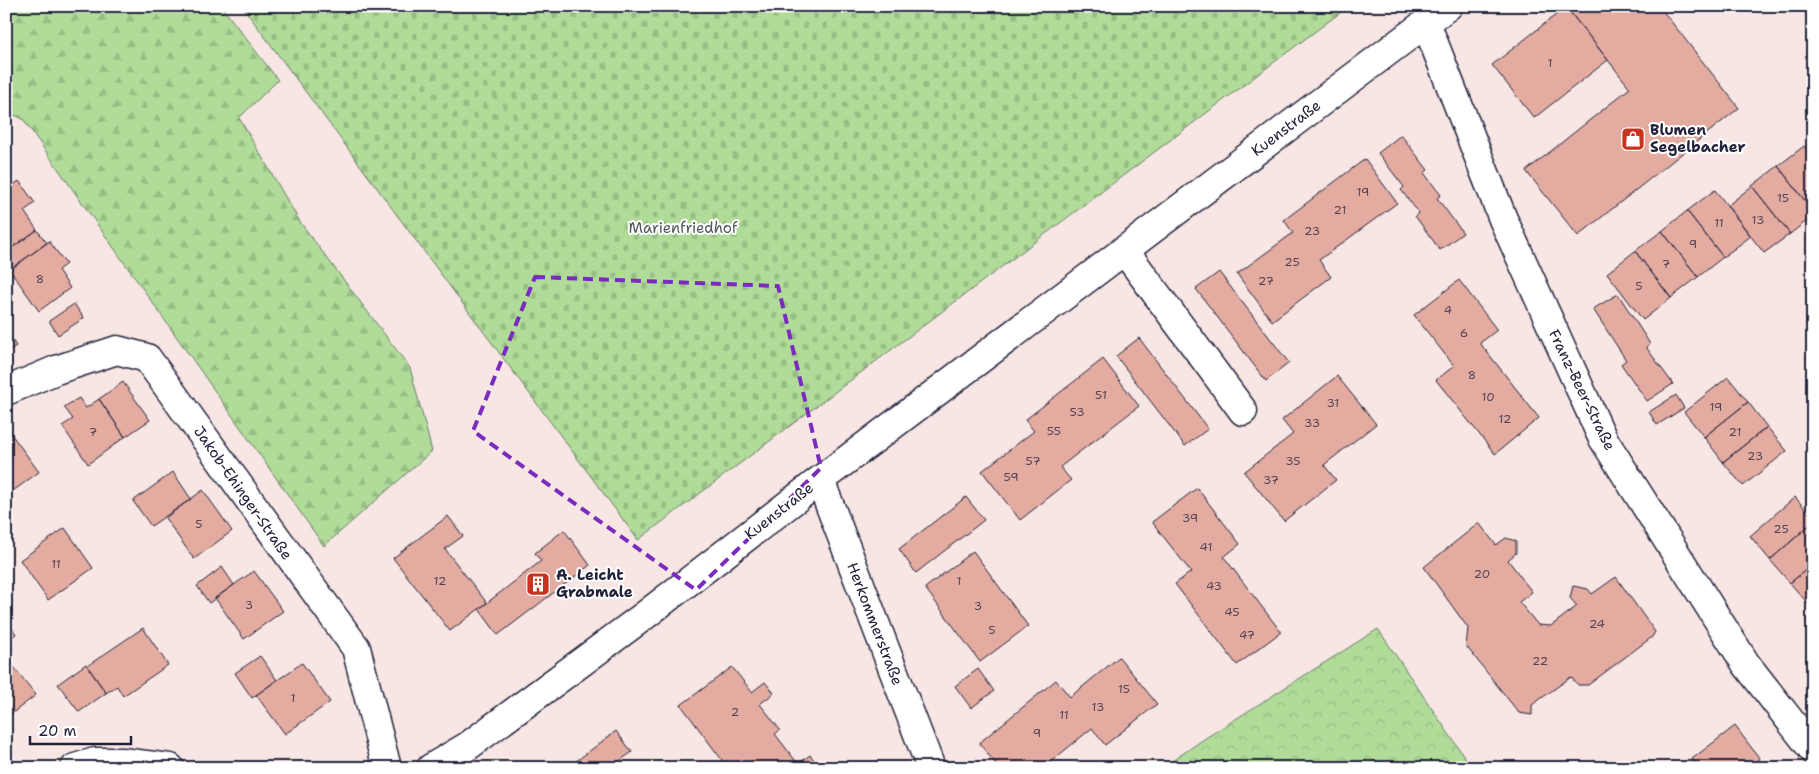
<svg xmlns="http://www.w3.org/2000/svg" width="1819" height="774" font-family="'Shantell Sans',sans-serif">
  <defs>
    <pattern id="forest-firs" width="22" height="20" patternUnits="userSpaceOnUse" patternTransform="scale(1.25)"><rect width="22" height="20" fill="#b0db98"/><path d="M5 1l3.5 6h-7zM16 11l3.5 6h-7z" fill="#97bc84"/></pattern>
    <pattern id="cemetery-stones" width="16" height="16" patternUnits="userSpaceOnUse" patternTransform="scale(1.25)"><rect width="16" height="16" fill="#b0db98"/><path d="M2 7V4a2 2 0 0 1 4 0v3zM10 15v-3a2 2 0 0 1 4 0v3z" fill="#97bc84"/></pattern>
    <pattern id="park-crowns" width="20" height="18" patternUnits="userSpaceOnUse" patternTransform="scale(1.25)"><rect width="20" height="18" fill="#b0db98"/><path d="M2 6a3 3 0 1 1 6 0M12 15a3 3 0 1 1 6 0" fill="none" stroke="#97bc84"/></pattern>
  </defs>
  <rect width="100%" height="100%" fill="#f7e6e3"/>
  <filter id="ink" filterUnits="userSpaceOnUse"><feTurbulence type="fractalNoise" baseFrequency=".02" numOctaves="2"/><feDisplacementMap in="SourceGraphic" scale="10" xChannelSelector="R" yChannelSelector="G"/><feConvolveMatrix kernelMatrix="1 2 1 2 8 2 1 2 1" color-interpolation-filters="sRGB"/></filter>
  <g filter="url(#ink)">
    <path fill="url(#forest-firs)" stroke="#697e6a" d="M6,6h215l57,74 -39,38 61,104 110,146 22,83 -108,95 -301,-427 -17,-8z"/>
    <path fill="url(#cemetery-stones)" stroke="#697e6a" d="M242,6h1107l-711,534z"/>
    <path fill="url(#park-crowns)" stroke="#697e6a" d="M1378,629l94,139h-310l42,-29z"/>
    <path fill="#e4aba1" stroke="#22223b" d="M1659,6l80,102 -161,128 -52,-65 104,-83 -64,-81z
      M1566,7l42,53 -74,58 -42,-53z
      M1401,135l27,35 -4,3 17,22 -4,3 26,35 -23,17 -25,-34 4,-3 -18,-23 3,-3 -26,-34z
      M1804,146l9,12v53l-35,-45z
      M1365,159l32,44 -78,57 12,17 -59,44 -35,-47 56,-41 -9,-13z
      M1778,166l35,45v5l-23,18 -38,-48z
      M19,181l16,22 -11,8 13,19 -31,22v-62z
      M1752,186l38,48 -26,19 -37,-47z
      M1715,190l36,46 -28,21 -36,-46z
      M1687,211l36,46 -25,20 -36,-46z
      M37,230l10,13 -34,24 -7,-9v-6z
      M1662,231l36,46 -27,21 -36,-47z
      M49,241l17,23 -8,6 12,18 -31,23 -29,-41z
      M1635,251l36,47 -28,22 -36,-47z
      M1219,272l70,91 -23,18 -70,-92z
      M1459,280l38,50 -17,13 59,75 -44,36 -59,-74 18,-14 -40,-51z
      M1618,294l32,50 -4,3 27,37 -26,17 -26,-37 5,-4 -33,-51z
      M74,304l10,14 -26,17 -9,-14z
      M6,331l10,15 -10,7z
      M1139,338l69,91 -23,17 -69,-90z
      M1103,359l36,47 -79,61 11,13 -51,40 -38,-49 52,-40 -9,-11z
      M1337,376l39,48 -52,41 12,15 -52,41 -40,-49 49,-38 -11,-14z
      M1728,377l20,25 -44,35 -20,-25z
      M123,382l27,38 -25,17 -26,-38z
      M1676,395l8,13 -27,17 -8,-13z
      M79,398l7,10 13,-9 26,38 -37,27 -26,-38 11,-7 -9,-12z
      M1748,402l19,25 -44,35 -19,-25z
      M6,427l33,45 -33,24z
      M1767,427l20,24 -44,35 -20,-24z
      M173,472l18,27 -40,27 -18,-25z
      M1197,488l43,56 -16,13 57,75 -44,33 -62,-81 16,-12 -39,-50z
      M203,490l29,41 -38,28 -29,-41z
      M966,497l18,23 -68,53 -17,-24z
      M1795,497l18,21v4l-43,38 -20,-24z
      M448,516l15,20 -18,13 42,54 -37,28 -57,-73z
      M1813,522v42l-23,19 -20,-23z
      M1479,523l17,22 10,-7 10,3v12l-8,7 24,32 -13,10 19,23 13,1 26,-20 -7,-8 3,-12 15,3 4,5 24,-17 39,55 -3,5 -64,48h-10l-7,-8 -39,28v10l-13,-2 -53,-67 2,-18 -44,-61z
      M65,528l28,40 -45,32 -28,-40z
      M564,530l26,35 -92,70 -19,-26 62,-48 -6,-8z
      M973,551l55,75 -48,36 -55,-74z
      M1813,564v41l-2,2 -21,-24z
      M222,567l12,18 -25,18 -12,-17z
      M254,571l29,40 -39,28 -29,-41z
      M6,619l10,15 -10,7z
      M143,628l25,37 -45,31 -6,-10 -11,7 -19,-27z
      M260,656l17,24 -25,18 -17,-25z
      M1119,657l38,47 -52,41 -13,-17 -49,40h-44l-20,-25 77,-63 14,17z
      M9,661l27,34 -30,23v-55z
      M302,663l28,39 -45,32 -29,-39z
      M86,664l20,29 -27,19 -21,-28z
      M732,667l20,25 13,-10 9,11 -14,11 20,26 -5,4 23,30 12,-9 10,13h-92l-47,-63z
      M978,669l16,22 -23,17 -16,-22z
      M1735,726l25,33 -11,9h-51l-6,-9z
      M616,731l16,21 -22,16h-43z"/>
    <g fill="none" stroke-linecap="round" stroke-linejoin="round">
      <g stroke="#22223b" stroke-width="31">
        <path id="minor" d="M1426,23l77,196 99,218 144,227 67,86
          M1124,250l119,161
          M6,391l50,-21 61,-20 30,8 209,290 31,120
          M820,480l111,288
          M75,768l20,-6h27l48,6
          M431,768l37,-22 176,-130 176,-136 628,-474"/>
      </g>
      <use href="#minor" stroke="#fff" stroke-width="28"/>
    </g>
  </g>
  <path fill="none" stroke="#7b2cbf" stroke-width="4" stroke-dasharray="10 6" stroke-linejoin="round" d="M535,277l243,9 43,182 -125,122 -223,-159z"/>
  <defs>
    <g id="shop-square" transform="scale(1.25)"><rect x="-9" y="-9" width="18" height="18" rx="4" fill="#c8321e" stroke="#fff"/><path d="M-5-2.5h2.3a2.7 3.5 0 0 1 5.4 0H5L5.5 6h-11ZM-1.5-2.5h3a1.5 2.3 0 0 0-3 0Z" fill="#fff"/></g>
    <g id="building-square" transform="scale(1.25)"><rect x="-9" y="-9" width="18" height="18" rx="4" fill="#c8321e" stroke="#fff"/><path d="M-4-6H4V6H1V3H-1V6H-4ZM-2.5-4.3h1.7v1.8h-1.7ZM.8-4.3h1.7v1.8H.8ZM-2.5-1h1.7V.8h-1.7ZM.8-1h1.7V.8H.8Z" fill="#fff"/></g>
  </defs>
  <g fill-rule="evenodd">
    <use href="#shop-square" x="1633" y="139"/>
    <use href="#building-square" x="538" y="584"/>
  </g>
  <g text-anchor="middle" stroke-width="4" stroke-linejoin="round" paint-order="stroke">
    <g font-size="12" fill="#524454">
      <text x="1550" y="67">1</text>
      <text x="1363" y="196">19</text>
      <text x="1783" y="202">15</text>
      <text x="1340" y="214">21</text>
      <text x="1758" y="224">13</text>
      <text x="1719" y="227">11</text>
      <text x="1312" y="235">23</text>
      <text x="1693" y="248">9</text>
      <text x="1292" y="266">25</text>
      <text x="1666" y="268">7</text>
      <text x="40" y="283">8</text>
      <text x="1266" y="285">27</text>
      <text x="1639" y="290">5</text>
      <text x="1448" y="314">4</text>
      <text x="1464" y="337">6</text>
      <text x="1472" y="379">8</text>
      <text x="1101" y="399">51</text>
      <text x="1488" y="401">10</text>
      <text x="1333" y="407">31</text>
      <text x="1716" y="411">19</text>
      <text x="1077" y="416">53</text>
      <text x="1505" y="423">12</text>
      <text x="1312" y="427">33</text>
      <text x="1054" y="435">55</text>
      <text x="93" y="436">7</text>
      <text x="1735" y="436">21</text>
      <text x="1755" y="460">23</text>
      <text x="1033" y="465">57</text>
      <text x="1293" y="465">35</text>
      <text x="1011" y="481">59</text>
      <text x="1271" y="484">37</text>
      <text x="1190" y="522">39</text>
      <text x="199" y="528">5</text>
      <text x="1781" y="533">25</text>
      <text x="1206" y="551">41</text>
      <text x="56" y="568">11</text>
      <text x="1482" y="578">20</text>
      <text x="440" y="585">12</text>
      <text x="959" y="585">1</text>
      <text x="1214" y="590">43</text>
      <text x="249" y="609">3</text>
      <text x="978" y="610">3</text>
      <text x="1232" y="616">45</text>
      <text x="1597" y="628">24</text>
      <text x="992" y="634">5</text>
      <text x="1247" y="639">47</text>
      <text x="1540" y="665">22</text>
      <text x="1124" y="693">15</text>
      <text x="293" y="702">1</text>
      <text x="1098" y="711">13</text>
      <text x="735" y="716">2</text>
      <text x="1064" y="719">11</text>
      <text x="1037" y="737">9</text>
    </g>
    <g font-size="15" fill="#22223b" stroke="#fff">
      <text transform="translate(1286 128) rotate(-37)" y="5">Kuenstraße</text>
      <text transform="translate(1582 390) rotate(64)" y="5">Franz-Beer-Straße</text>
      <text transform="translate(243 493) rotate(55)" y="5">Jakob-Ehinger-Straße</text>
      <text transform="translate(779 511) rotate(-38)" y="5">Kuenstraße</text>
      <text transform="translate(875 624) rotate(69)" y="5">Herkommerstraße</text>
    </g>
    <g font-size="15" font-weight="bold" fill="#22223b" stroke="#fff" text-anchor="start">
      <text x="1650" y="135">Blumen<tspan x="1650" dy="17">Segelbacher</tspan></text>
      <text x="556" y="580">A. Leicht<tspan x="556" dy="17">Grabmale</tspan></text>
    </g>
    <g font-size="15" fill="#4d5a57" stroke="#fff">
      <text x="683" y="233">Marienfriedhof</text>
    </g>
  </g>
  <rect width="1819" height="774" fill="none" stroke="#fff" stroke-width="25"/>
  <rect x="12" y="12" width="1794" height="749" fill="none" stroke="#22223b" stroke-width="2" filter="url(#ink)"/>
  <path d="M30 736v8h101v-8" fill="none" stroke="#22223b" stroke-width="2.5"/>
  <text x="38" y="736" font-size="15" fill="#22223b" stroke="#ffffff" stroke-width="4" paint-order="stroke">20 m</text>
</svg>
